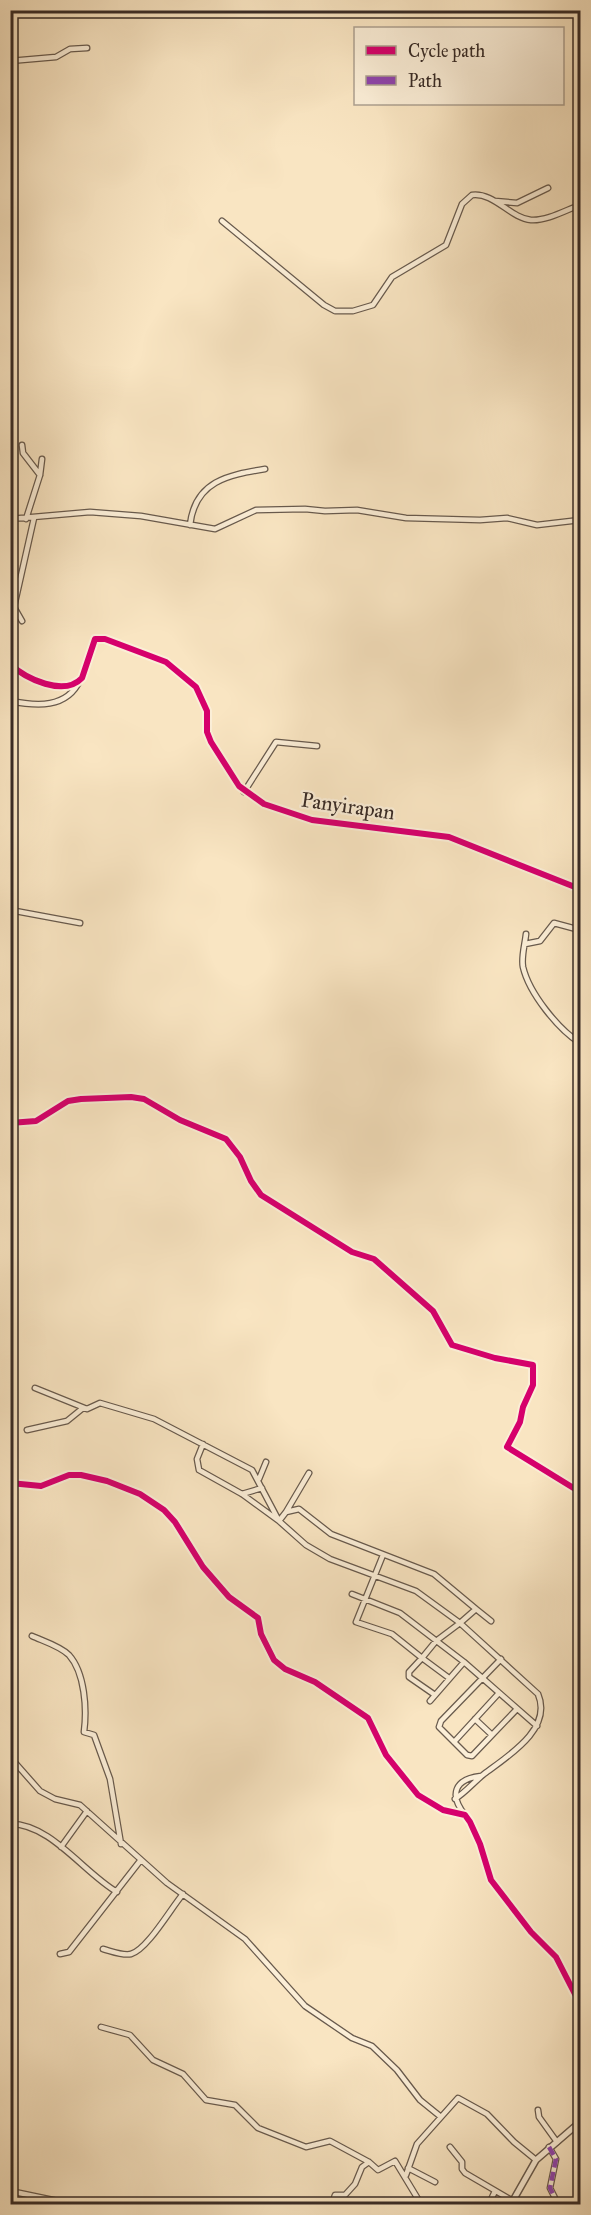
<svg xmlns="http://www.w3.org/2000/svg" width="591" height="2215" font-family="'IM FELL Great Primer',serif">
  <rect width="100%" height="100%" fill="#f9e5c2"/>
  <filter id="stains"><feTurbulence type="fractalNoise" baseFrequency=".00333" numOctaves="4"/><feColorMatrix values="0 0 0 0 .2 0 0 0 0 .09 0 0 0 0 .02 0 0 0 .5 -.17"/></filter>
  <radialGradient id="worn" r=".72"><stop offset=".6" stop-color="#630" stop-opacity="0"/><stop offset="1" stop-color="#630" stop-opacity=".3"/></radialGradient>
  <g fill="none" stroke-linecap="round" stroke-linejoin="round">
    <g stroke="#685a4d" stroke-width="7">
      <path id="minor" d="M10,61l46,-4 14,-8 17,-1
        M495,201l22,2 31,-15
        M222,221l102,84 11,6h18l20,-6 19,-28 54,-32 16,-41 10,-9c22,-3 38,23 59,25 16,1 35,-10 49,-15
        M22,445l1,8 17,22
        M10,519l80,-7 51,4 74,13 41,-19 49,-1 20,2 32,-1 49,8 74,2 27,-2 30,7 43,-5
        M26,519l14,-44 2,-16
        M190,525c5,-44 38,-50 75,-56
        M22,621l-8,-14 20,-89
        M10,664c16,15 54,33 72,14l13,-39h10l61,23 30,25 11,24v21l4,10 28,44 25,18 48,16 137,17 131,52
        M10,701c26,5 57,8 70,-21
        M244,792l32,-50 41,4
        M10,910l70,13
        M526,934c-1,10 -5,23 -3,33 6,26 35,62 57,76
        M525,944l15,-3 14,-18 26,7
        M10,1123l26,-2 32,-20 13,-2 50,-2 13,2 36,21 46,19 14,18 11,24 10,14 91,57 22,7 59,52 19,34 43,13 38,7v20l-10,22 -3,15 -13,25 73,45
        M35,1388l52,21 13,-6 54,16 98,51 27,51 27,24 24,14 86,32 44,32 -24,18 -14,17 27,20
        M27,1430l40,-9 16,-13
        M203,1444l-6,15 2,11 43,24 37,27 7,-9 13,-3 32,25 103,40 42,35 -16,14 78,71c15,35 -30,62 -54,80 -10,8 -18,18 -29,25
        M259,1479l7,-17
        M242,1494l20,-6
        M286,1512l23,-39
        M383,1555l-27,67 36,12 30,24 -13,14v5l26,18
        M352,1594l48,19 64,49 73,64
        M476,1609l15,12
        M32,1636c11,5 28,10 37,19 16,18 18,54 15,77l10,3 16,44 11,65
        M501,1659l-60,62 -2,6 28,28 5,1 44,-46
        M430,1701l34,-39
        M475,1719l17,16
        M454,1742l45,-49
        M10,1757l30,34 15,8 25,6 87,78 78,56 60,67 47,32 20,8 25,24 23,30 21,17
        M465,1815c-16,-20 -11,-36 16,-39
        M10,1824c40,-1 74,49 107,68
        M61,1847l26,-36
        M103,1949c8,2 20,7 28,5 16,-4 40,-46 52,-60
        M60,1954l9,-2 71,-91
        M101,2027l29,8 23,25 30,14 23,26 29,5 23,23 48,19 24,-6 39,21 9,8 17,-9 26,43
        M538,2110l1,7 18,25
        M576,2127l4,4
        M450,2147l12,15v7l3,4 48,28
        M549,2147l7,12 -6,29 7,14
        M408,2168l27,14
        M406,2175l11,-31 41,-46 29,16 27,28 22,18
        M10,2191l62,13
        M332,2204l3,-9h10l10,-11 7,-17 7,-5
        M489,2204l6,-13"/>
    </g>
    <g stroke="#685a4d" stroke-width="8">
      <path id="tertiary" d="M10,1483l31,3 28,-11h12l26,6 33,13 24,16 11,12 28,45 26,30 29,21 3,16 13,26 11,9 30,13 53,36 18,37 32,40 25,15 22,5 5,7 10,22 11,36 40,52 25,25 24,47
        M511,2204l25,-44 44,-38"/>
    </g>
    <use href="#minor" stroke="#fbeed7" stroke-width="4.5"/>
    <use href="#tertiary" stroke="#fbeed7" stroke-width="5"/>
    <path stroke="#8e44ad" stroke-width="4.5" stroke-dasharray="9 4.5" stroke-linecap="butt" d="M549,2147l7,12 -6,29 7,14"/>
    <g stroke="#fbeed7" stroke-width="10">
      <path id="cycleway" d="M10,664c16,15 54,33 72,14l13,-39h10l61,23 30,25 11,24v21l4,10 28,44 25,18 48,16 137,17 131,52
        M10,1123l26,-2 32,-20 13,-2 50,-2 13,2 36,21 46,19 14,18 11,24 10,14 91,57 22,7 59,52 19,34 43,13 38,7v20l-10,22 -3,15 -13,25 73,45
        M10,1483l31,3 28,-11h12l26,6 33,13 24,16 11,12 28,45 26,30 29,21 3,16 13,26 11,9 30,13 53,36 18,37 32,40 25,15 22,5 5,7 10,22 11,36 40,52 25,25 24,47"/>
    </g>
    <use href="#cycleway" stroke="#d6006c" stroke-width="6"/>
  </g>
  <g text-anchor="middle" stroke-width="4.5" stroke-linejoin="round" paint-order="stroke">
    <g font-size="21" fill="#382b26" stroke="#fbeed7">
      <text transform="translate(348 806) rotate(8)" y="7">Panyirapan</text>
    </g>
  </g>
  <rect width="591" height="2215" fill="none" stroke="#f9e5c2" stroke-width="36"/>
  <rect x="12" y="12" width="567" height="2191" fill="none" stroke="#382b26" stroke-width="3"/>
  <rect x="18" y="18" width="555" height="2179" fill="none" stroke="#382b26" stroke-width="1.5"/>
  <rect x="354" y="27" width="210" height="78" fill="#fbeed7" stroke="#ada090" stroke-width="1.5"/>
  <rect x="366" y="46" width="30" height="9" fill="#d6006c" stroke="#ada090" stroke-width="1.5"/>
  <text x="408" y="57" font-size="18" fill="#382b26">Cycle path</text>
  <rect x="366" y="76" width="30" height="9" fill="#8e44ad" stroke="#ada090" stroke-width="1.5"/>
  <text x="408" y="87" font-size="18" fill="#382b26">Path</text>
  <rect width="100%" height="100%" filter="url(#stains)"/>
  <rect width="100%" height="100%" fill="url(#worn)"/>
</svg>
